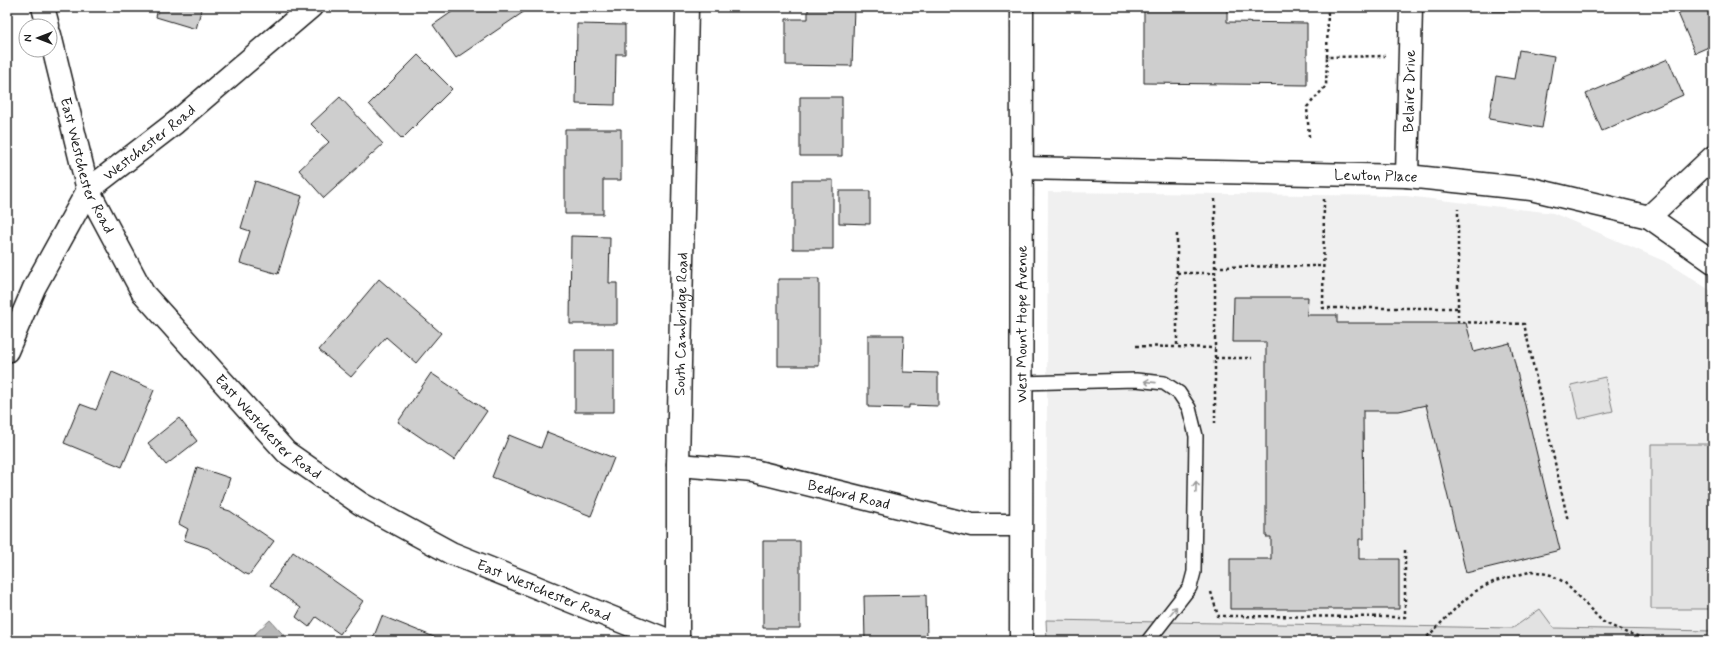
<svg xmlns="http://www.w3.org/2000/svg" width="1720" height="648" font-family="Mynerve,sans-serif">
  <rect width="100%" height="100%" fill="#fff"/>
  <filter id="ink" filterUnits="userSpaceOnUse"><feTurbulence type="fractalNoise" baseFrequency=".025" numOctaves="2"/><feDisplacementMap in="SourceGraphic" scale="8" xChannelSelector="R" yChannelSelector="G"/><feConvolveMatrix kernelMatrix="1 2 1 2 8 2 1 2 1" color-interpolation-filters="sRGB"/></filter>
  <g filter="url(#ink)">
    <path fill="#f0f0f0" d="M1048,192l358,4 147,17 111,48 49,31v339l-667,-11z"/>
    <path fill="#e2e2e2" stroke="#7f7f7f" d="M1605,377l8,34 -34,8 -8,-34z
      M1651,444h62v165h-62z
      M1540,609l14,19 159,3v10h-666l-1,-21 467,8z"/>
    <path fill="#b8b8b8" stroke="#7a7a7a" d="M270,620l19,21h-30l-5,-6z"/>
    <path fill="#cecece" stroke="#1c1c1c" d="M154,7h48l-6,22 -40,-12 2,-9z
      M459,7h63l3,4 -69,47 -23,-33z
      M808,7h46l-2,59 -66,-1v-46h22z
      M1144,7h83v15l80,1v62l-163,-2z
      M1492,7h24v4h-24z
      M1691,7h22v38l-18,8 -17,-40z
      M577,24l48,1v29h-9l-1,51 -39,-1z
      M1519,50l35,6 -12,72 -53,-9 7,-43 18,3z
      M418,55l34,34 -50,50 -33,-35z
      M1668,59l15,36 -81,36 -16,-37z
      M340,97l43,47 -59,54 -25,-28 30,-28 -18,-18z
      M800,97h42v59h-42z
      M565,129h56v51h-18v34h-38z
      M7,164h4v37h-4z
      M793,180h40v69h-40z
      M255,181l47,15 -24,78 -38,-11 10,-32 -9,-3z
      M839,191h31v33l-31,-1z
      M571,236l39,1 -1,46h8v41h-47z
      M379,279l62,54 -25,30 -30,-26 -35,40 -32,-27z
      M778,279h41v87h-41z
      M1234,297h74l-1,18h30v8h129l8,29 36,-9 50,207 -94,23 -40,-168 -27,6h-36l1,128h-5v20h40v50h-169v-50h41v-22h-5v-195h-33z
      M868,335h36l-1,37 35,1v33l-29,-1v3l-41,-1z
      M575,350h39v62h-39z
      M112,372l42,18 -32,77 -58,-24 16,-39 16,6z
      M431,373l56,38 -33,49 -56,-38z
      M179,418l18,23 -31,24 -18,-22z
      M547,432l67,26 -23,58 -99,-39 17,-42 32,13z
      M197,467l33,11 -10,30 10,3 44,30 -25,34 -5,-2 -36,-25 -24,-8 4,-11 -9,-5z
      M763,541h37v87h-37z
      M293,552l70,49 -23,33 -24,-17 -7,10 -13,-10 5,-9 -31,-22z
      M926,595l1,44 -62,2 -1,-45z
      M382,616l62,25h-72z"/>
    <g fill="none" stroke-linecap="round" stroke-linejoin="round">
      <g stroke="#1c1c1c" stroke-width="16">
        <path id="service" d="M1020,383l116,-3 28,3 15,10 10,15 7,28 -2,136 -4,15 -42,54"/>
      </g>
      <g stroke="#1c1c1c" stroke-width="25">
        <g id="minor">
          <path d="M43,7l5,19"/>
          <path id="s1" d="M50,35l38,155 55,103 143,159 75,52 90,49 219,88"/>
          <path id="s2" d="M1021,168l386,8 124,13 118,28 64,45"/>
          <path id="s3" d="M1407,176l4,-169"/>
          <path d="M1649,217l64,-60"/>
          <path id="s4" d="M7,351l27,-63 54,-98 87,-67 136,-116"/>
          <path id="s5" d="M678,465l76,6 218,54h48"/>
          <path id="s6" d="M678,641v-176l9,-458"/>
        </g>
      </g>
      <g stroke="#1c1c1c" stroke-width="25">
        <g id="tertiary">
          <path id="s7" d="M1021,641l1,-634"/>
        </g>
      </g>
      <path stroke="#1c1c1c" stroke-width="2.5" stroke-dasharray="3 3" stroke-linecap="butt" d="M1327,57l1,-50
        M1309,137l-2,-30 19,-21 1,-29 58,-1
        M1215,199v224
        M1324,199l-1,109h135v-99
        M1177,234v113
        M1215,267l108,-1
        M1177,273h38
        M1458,308v14l66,2 44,197
        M1136,346l79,2
        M1215,358h37
        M1211,592l7,24 187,1v-69
        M1423,641l37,-37 14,-12 21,-11 38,-10 18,4 13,7 39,40 24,11 27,8"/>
      <use href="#service" stroke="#fff" stroke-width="13"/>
      <use href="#minor" stroke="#fff" stroke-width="22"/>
      <use href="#tertiary" stroke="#fff" stroke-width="22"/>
    </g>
    <defs><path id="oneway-shaft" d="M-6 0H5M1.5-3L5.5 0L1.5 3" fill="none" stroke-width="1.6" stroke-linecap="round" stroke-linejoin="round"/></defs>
    <g stroke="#999">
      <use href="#oneway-shaft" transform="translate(1150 382) rotate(-174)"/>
      <use href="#oneway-shaft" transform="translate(1196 487) rotate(-89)"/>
      <use href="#oneway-shaft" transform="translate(1173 611) rotate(-51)"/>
    </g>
  </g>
  <g text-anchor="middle" stroke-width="3" stroke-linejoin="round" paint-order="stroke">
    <g font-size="15" fill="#1c1c1c" stroke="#fff">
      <text dy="5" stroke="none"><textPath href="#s3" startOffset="85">Belaire Drive</textPath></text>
      <text dy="5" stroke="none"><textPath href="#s4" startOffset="258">Westchester Road</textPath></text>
      <text dy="5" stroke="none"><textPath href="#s1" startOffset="136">East Westchester Road</textPath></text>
      <text dy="5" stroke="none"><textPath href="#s2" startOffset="355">Lewton Place</textPath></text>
      <text dy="5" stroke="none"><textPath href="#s6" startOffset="317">South Cambridge Road</textPath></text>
      <text dy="5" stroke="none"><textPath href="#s7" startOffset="317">West Mount Hope Avenue</textPath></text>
      <text dy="5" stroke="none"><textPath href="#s1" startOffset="460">East Westchester Road</textPath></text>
      <text dy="5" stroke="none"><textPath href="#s5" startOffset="174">Bedford Road</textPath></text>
      <text dy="5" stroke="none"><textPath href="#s1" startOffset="784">East Westchester Road</textPath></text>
    </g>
  </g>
  <rect width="1720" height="648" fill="none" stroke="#fff" stroke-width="24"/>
  <rect x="12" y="12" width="1696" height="624" fill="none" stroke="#1c1c1c" stroke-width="1.5" filter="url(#ink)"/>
  <g transform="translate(38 38) rotate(270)"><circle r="19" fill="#ffffff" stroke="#a4a4a4"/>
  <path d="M0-3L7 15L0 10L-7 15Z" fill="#1c1c1c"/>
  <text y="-6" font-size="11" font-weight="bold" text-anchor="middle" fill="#1c1c1c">N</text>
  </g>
</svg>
